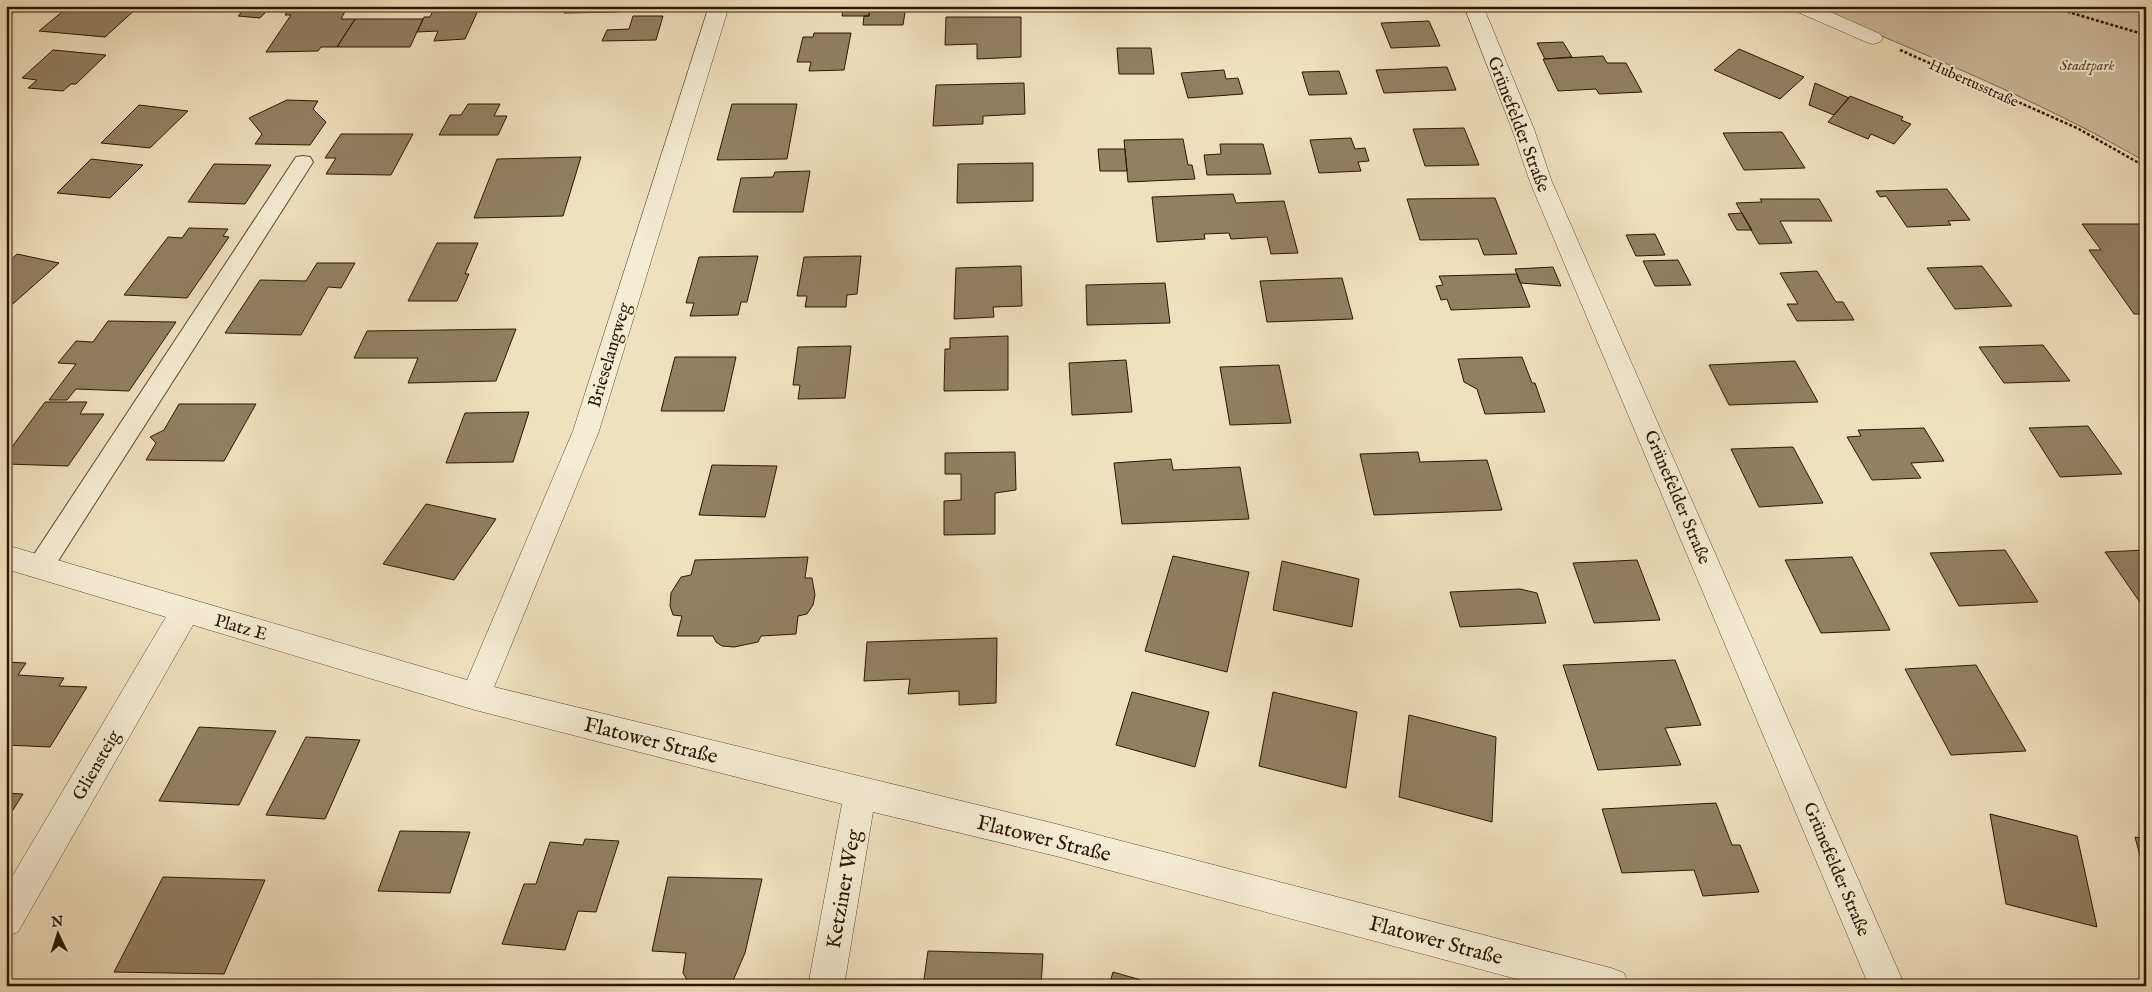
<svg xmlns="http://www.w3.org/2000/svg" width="2152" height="992" font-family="'IM FELL English',serif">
  <rect width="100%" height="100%" fill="#f0e1be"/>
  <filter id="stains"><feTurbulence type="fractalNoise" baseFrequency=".004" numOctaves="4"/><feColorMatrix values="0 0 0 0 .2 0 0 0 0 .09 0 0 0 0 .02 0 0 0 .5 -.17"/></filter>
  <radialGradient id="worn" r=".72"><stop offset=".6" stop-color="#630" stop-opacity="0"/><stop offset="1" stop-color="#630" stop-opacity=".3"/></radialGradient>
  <path fill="#cfbe9e" stroke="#7e6a4f" d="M1810,6h336v156c-107,-62 -222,-108 -336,-156z"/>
  <path fill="#928063" stroke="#2c1600" d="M69,6h46l22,2 -32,29 -66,-6z
    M217,6h55l-12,12 -22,-2 4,-4 -28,-3z
    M291,6h57l-7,13h14l-18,28h-16l-3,4 -52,1 25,-37h-6z
    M435,6h45l-15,33 -31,2 4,-10 -21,1 7,-15h6z
    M567,6h54l-2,6 -55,1z
    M844,6h26l-1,10h-27z
    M870,6h36l-3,19h-40l1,-9h5z
    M633,16h30l-7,24 -54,1 5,-11 22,-1z
    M946,17h75v40l-44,2v-15l-32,1z
    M355,19h68l-13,28h-73z
    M1429,21l11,25 -49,2 -10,-25z
    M814,33h37l-7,37 -35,1 2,-9h-14l6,-25h10z
    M1563,42l9,15 -27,2 -8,-16z
    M1117,48h34l3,26h-35z
    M1739,49l65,28 -24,22 -66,-29z
    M53,50l53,5 -30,29h-5l-8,7 -35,-3 9,-8 -15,-2z
    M1603,56l4,7h19l16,29 -43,2 -3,-5 -38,2 -15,-32z
    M1447,67l9,23 -72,3 -8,-23z
    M1224,70l2,9 12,-1 5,16 -55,4 -7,-25z
    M1339,71l8,23 -38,1 -7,-23z
    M1024,83l1,31 -42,2v8l-50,2 3,-41z
    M1815,83l34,15 -15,17 -25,-10z
    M1850,96l53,21 -2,3 10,4 -17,20 -23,-10 -3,5 -40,-17z
    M287,100l31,1 -5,8 13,13 -16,23 -55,-1 7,-10 -13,-16z
    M468,104h32l-6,12h13l-9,19h-59l11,-20h11z
    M732,104h65l-10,55 -70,1z
    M139,105l49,6 -38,37 -49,-5z
    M1464,128l15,37 -54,1 -12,-37z
    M1782,132l23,36 -61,2 -21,-37z
    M341,134h72l-22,41 -65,-1 10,-16h-11z
    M1351,138l4,11 10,-1 4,13 -11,1 3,9 -42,2 -9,-33z
    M1183,139l5,26h4l3,14 -67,3 -4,-42z
    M1220,144h43l8,30 -64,1 -3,-20 17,-1z
    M1098,149h27l2,22h-27z
    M581,157l-18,59 -89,2 23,-59z
    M91,159l52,6 -33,33 -53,-5z
    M1033,163v38l-76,2 1,-39z
    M214,164l57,1 -26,39 -57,-2z
    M810,171l-7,41h-70l8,-34 32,-1 2,-5z
    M1947,189l23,31 -22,1 3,4 -44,2 -21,-31 -6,1 -4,-6z
    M1233,194l3,9 48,-2 14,52 -27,1 -4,-17 -36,2 -2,-6 -25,1 1,5 -48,3 -5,-45z
    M1495,198l22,56 -33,1 -6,-16 -58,1 -13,-41z
    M1760,199h59l13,22h-52l12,22 -33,1 -23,-41 26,-1z
    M1742,213l10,17h-15l-9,-16z
    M2082,224h64v90h-12l-45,-64h12z
    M189,228l39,1 -5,7 6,1 -42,61 -63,-3 44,-58 14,1z
    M1655,234l10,21 -29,1 -10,-21z
    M437,243h41l-13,31h4l-12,27h-49z
    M17,254l42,9 -53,47v-46z
    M758,256l-11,46h-6l-3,13 -48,1 4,-13h-8l13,-46z
    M861,256l-4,38 -10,1 -1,12h-41l2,-11h-10l7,-39z
    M1678,260l13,25 -36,1 -12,-25z
    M317,263h38l-14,25 -13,-1 -27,48 -76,-2 35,-53 46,1z
    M1021,266l1,40 -29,1 1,10 -40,2 2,-51z
    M1982,266l30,40 -57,3 -28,-41z
    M1553,267l8,19 -41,-3 -5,-14z
    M1817,271l19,31h7l11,18 -57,1 -10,-17h11l-18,-31z
    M1517,274l13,33 -79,3 -4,-11 -6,1 -5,-14 7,-1 -4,-9z
    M1342,278l11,41 -86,3 -7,-41z
    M1165,283l5,40 -83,2 -1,-40z
    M108,321l68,1 -47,69 -53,-2 -9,11h-18l27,-36 -18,-1 18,-22 17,1z
    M516,329l-20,52 -88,2 10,-25h-64l13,-27z
    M1008,336v54l-64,1 1,-42h5v-11z
    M2043,345l27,36 -66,2 -25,-36z
    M851,346l-6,52 -47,1 2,-14h-7l5,-38z
    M675,357h61l-12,54h-63z
    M1522,357l10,26h3l10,29 -60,2 -8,-25 -13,-7 -6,-23z
    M1126,360l6,52 -60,3 -3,-52z
    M1795,361l23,41 -89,3 -20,-40z
    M1279,365l12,58 -61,2 -10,-58z
    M45,402h42l-7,12h24l-36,52 -62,-2v-9z
    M179,404h77l-32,57 -78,-1 10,-17 -6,-6 14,-7z
    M529,412l-16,50 -67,1 19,-50z
    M2088,426l34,48 -62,3 -31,-49z
    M1924,428l20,33 -33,2 10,15 -49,2 -25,-43 14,-1 -3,-6z
    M1793,447l30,56 -64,4 -28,-58z
    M1015,452l1,38 -21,3v41l-51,1v-34l17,-1v-26h-16v-21z
    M1418,452l2,10 67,-2 15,50 -128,5 -14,-61z
    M1171,459l2,11 67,-3 9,52 -127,5 -8,-61z
    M712,465l65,1 -12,51 -66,-2z
    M426,504l70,15 -42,61 -71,-16z
    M2005,550l33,52 -79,4 -29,-53z
    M2146,550v61l-41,-59z
    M1173,556l76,16 -22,100 -82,-21z
    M808,557l-3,21h7l3,17 -2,10 -6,9 -9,2 -2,18 -35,2 -3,6 -24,5 -12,-1 -6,-4 -3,-6h-36l5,-20 -9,-1 -3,-9 1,-13 10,-16 10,-2 4,-15z
    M1852,557l38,73 -69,3 -36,-73z
    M1637,560l23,60 -66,3 -21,-60z
    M1282,561l77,18 -7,48 -79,-17z
    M1520,589l17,4 9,30 -86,4 -10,-35z
    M997,638l-1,65 -37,2v-14l-51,3 2,-15 -46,2 3,-39z
    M1675,660l26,65 -36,3 16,37 -83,5 -35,-105z
    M6,662l20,1 -8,12 46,3 -5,8 28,1 -37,60 -44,-2 2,-12h-2z
    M1976,665l50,86 -75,4 -46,-86z
    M1132,692l77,20 -14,55 -79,-22z
    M1273,692l84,20 -11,76 -87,-22z
    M1409,715l87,22 -4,85 -93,-25z
    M199,727l77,4 -37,74 -80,-4z
    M306,737l54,3 -35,79 -59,-4z
    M6,793l17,1 -17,27z
    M1716,803l16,42h8l19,47 -56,4 -9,-26 -72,3 -20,-64z
    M1990,814l87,22 20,91 -91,-23z
    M400,831l70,1 -20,61 -72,-2z
    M2135,837l11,2v39z
    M585,839l34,2 -23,71 -18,-1 -13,39 -63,-6 22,-60h12l14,-42 33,3z
    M163,877l102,3 -41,94 -110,-2z
    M668,877l94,2 -17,74 -13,30 -44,-1 -5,-9 3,-20 -34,-2z
    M928,951l115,3 -2,32h-118z
    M1113,972l49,14h-53z"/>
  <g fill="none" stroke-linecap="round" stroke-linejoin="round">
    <g stroke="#5d4930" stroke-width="2">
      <path id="lane" d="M303,156l7,1 3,5 -264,413 -9,3 -9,-3 -4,-8 4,-8 265,-402z"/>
    </g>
    <g stroke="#5d4930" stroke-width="1">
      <path id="street" d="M6,6h13l-6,7 -7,2z
        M709,6h20l-130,425 -105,256 562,137 555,144 13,5 5,13h-86l-487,-130 -183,-44 -29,174h-36l34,-182 -367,-94 -282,-85 -175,307 -12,5v-50l160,-270 -160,-48v-24l461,135 106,-249z
        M1464,6h19l51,123 18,53 353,804h-36l-339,-804 -18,-53z
        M1791,6h26l63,28 3,4 -3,4 -7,2 -7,-2 -73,-32z"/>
    </g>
    <path stroke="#2c1600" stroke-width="2.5" stroke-dasharray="3 2" stroke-linecap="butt" d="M2048,6l98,29
      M1900,50l177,78 69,39"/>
    <use href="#lane" fill="#f5ecd5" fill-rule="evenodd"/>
    <use href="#street" fill="#f5ecd5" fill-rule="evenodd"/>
  </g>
  <g text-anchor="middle" stroke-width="4" stroke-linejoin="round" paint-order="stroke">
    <g font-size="15" font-style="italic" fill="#5d482f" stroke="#f5ecd5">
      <text x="2087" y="70">Stadtpark</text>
    </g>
    <g font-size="15" fill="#2c1600" stroke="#f5ecd5">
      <text transform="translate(1974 83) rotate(24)" y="5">Hubertusstraße</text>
    </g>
    <g font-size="18" fill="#2c1600" stroke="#f5ecd5">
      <text transform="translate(1519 124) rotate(69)" y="6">Grünefelder Straße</text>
      <text transform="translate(609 355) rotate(-73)" y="6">Brieselangweg</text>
      <text transform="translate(1678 497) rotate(67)" y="6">Grünefelder Straße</text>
      <text transform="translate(241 627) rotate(16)" y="6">Platz E</text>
      <text transform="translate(96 765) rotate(-60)" y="6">Gliensteig</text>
      <text transform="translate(1837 869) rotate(67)" y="6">Grünefelder Straße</text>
    </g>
    <g font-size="21" fill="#2c1600" stroke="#f5ecd5">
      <text transform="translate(651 740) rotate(14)" y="7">Flatower Straße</text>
      <text transform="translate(1044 838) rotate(14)" y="7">Flatower Straße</text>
      <text transform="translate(843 889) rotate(-80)" y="7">Ketziner Weg</text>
      <text transform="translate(1436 940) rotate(15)" y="7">Flatower Straße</text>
    </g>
  </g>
  <rect width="2152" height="992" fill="none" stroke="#f0e1be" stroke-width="25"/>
  <rect x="8" y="8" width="2137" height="977" fill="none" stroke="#2c1600" stroke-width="2.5"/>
  <rect x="12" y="12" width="2127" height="967" fill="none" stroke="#2c1600"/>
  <g transform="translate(58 934) rotate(356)" stroke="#f5ecd5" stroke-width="4" paint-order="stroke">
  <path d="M0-4L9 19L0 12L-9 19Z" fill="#2c1600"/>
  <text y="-8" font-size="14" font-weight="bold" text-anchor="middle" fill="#2c1600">N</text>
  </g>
  <rect width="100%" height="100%" filter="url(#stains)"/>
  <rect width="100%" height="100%" fill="url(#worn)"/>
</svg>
